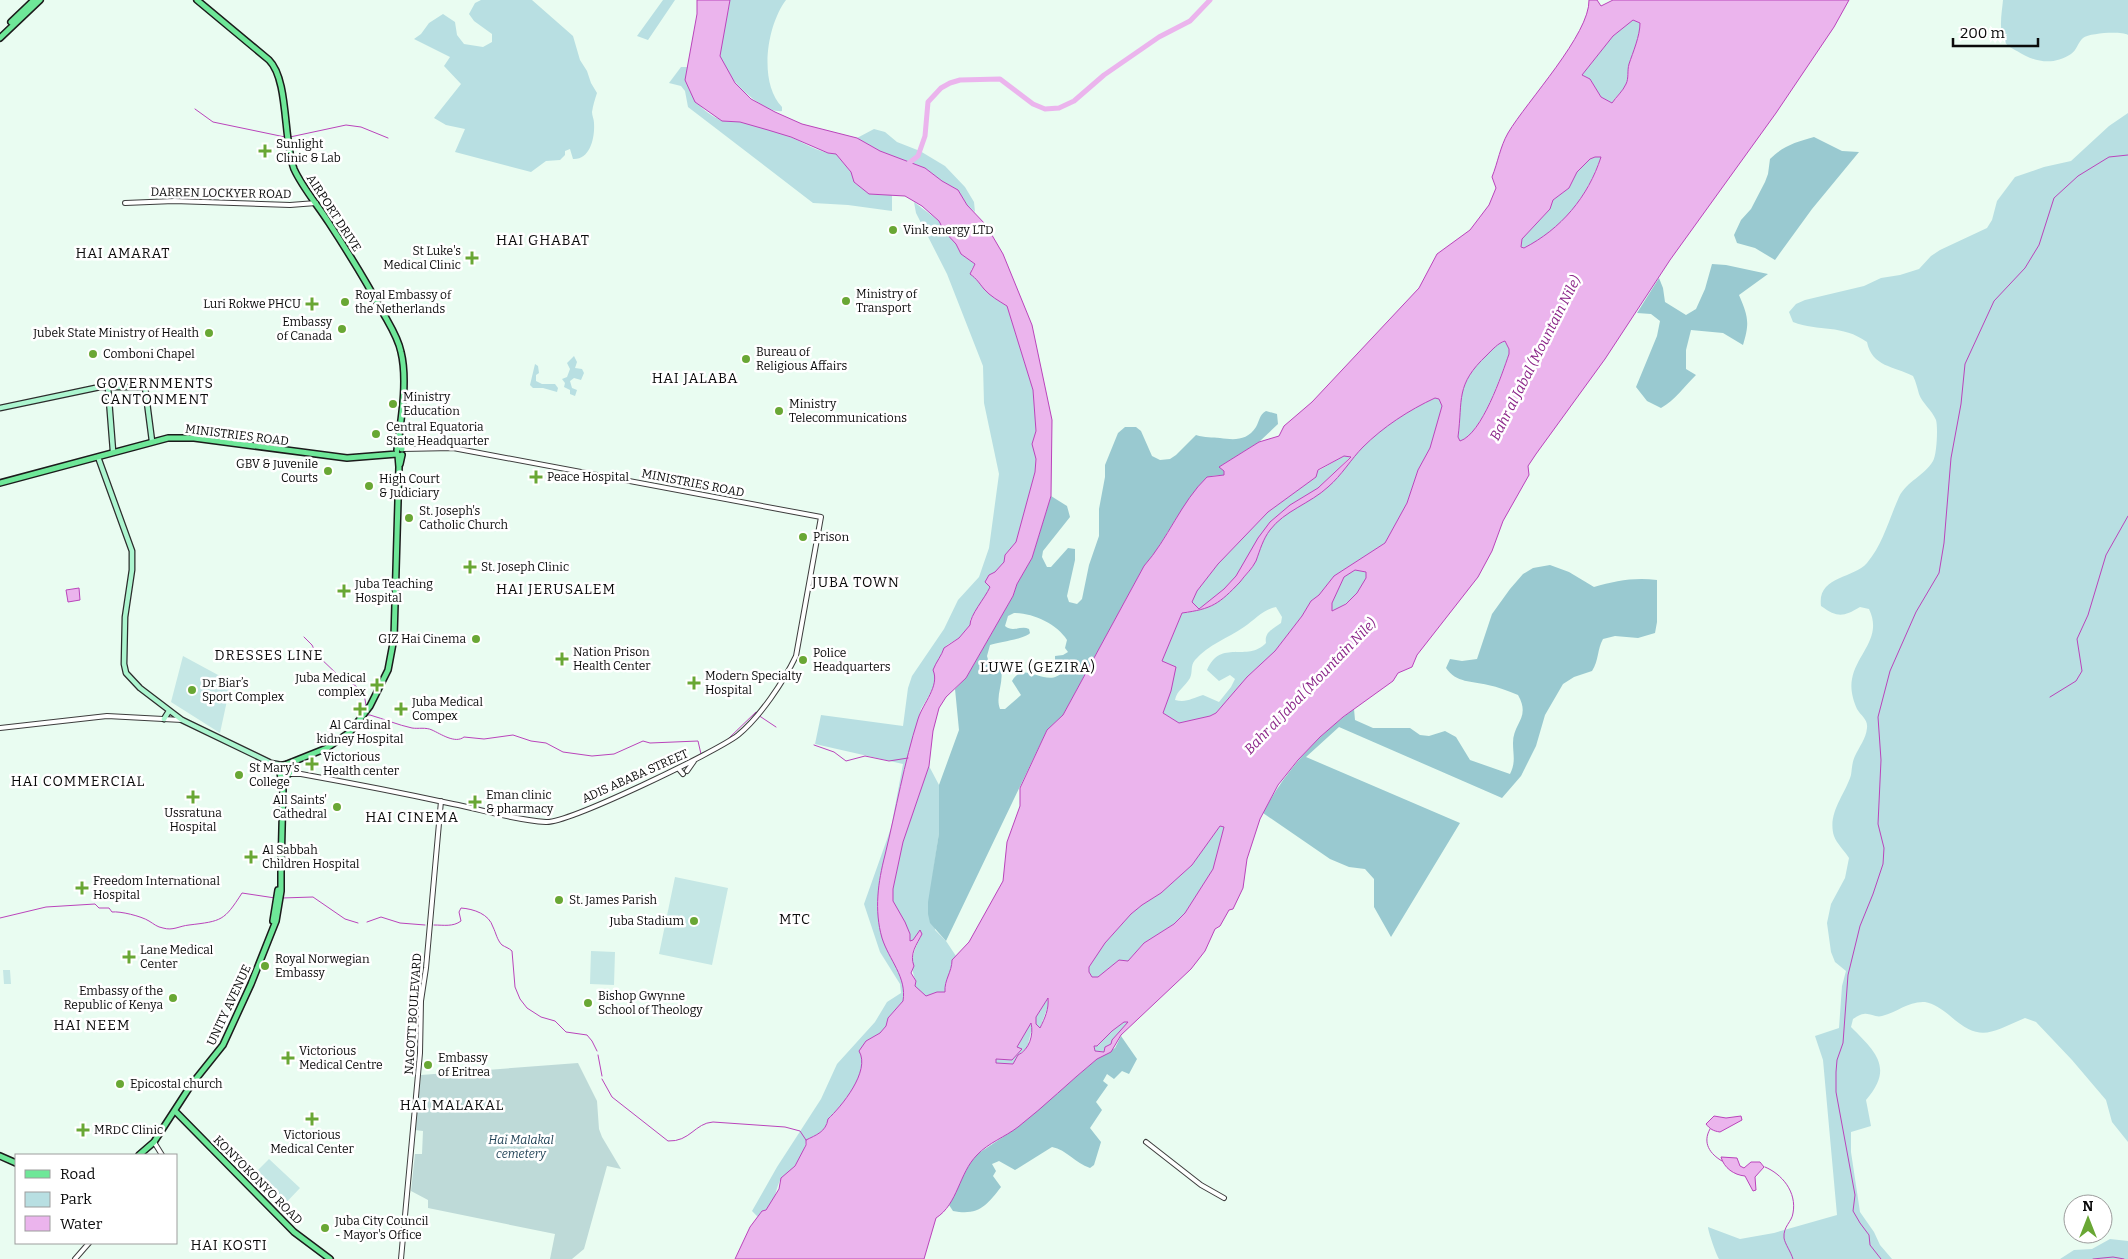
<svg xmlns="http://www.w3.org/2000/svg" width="2128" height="1259" font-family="Bitter,serif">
  <rect width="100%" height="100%" fill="#e9fcf1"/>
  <path fill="#b8dfe2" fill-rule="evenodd" d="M481,0h51l41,36 7,24 7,11 4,12 6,10c-2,6 -4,12 -5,19 0,4 2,7 2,11 1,15 -4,37 -21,36l-3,-10 -5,2v4l-5,5 -14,1 -15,11 -76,-20 10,-23 -19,-4 -12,-7 27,-34 -17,-18 6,-9 -36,-18 7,-5 8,-11 14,-9 12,8 2,13 7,9 19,3 9,-5v-8l-18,-13 -5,-7 6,-11z
    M663,0h12l-27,40 -11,-4z
    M730,0h56c-19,25 -28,82 -4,107v4c-19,4 -63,-39 -62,-57 1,-18 8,-36 10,-54z
    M2003,0h125v35c-7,-4 -38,-2 -45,3 -5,4 -6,12 -12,16 -18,12 -37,8 -54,-3 -4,-2 -10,-5 -12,-9 -7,-11 -3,-30 -2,-42z
    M1633,20l7,3c0,14 -7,29 -11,41 -2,7 0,13 -3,20 -3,7 -10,12 -14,19l-11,-6 -11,-18 -8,-4 31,-39z
    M681,67h7c-7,22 13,45 33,53 6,2 14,1 19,2 16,3 31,8 45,13 17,6 33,18 51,19l15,18 3,10 15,12 23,1v16l-44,-6 -35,-2 -125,-96 -3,-16 -4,-5 -12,-3z
    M2128,113v1029l-16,-20 -6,-22 -34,-40 -36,-38 -11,-4c-36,15 -44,25 -76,-3 -6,-5 -16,-12 -24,-13 -17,-1 -27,10 -43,14 -6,2 -12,-3 -18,-2 -3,0 -8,3 -11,5l-2,8c25,25 43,41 15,73l5,26 -20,6v20l9,60 14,20 6,13 12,14h-173c-3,-5 -11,-28 -11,-32l32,12 34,-6 63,-18 -14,-155 -8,-24 24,-8 3,-42 4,-15 -11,-9 -4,-10 -4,-29 4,-19 14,-26 4,-20c-5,-8 -12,-14 -15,-22 -7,-23 11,-41 17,-61 1,-6 1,-13 4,-19 4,-9 11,-17 12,-28 1,-9 -6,-12 -10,-19 -4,-9 -7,-20 -5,-30 5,-26 31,-41 17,-70l-9,-2c-17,10 -22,11 -39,-1 -4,-30 32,-27 46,-43 16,-19 22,-44 32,-66 8,-16 25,-21 34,-36 4,-6 5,-35 3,-41 -4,-10 -14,-17 -17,-26 -2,-7 -3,-12 -6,-18 -19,-10 -41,-9 -46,-34 -25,-18 -48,-10 -74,-20l-4,-10 7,-8 9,-4 59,-14 17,-8 19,-3 19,-6 12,-13 9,-6 47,-22 5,-8 5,-19 18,-24 29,-10 27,-6 38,-35z
    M874,129l11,3 12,10 23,9 25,15 20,21 9,15 1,10 -8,-7 -9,-15 -16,-9 -17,-13 -45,-17 -23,-13z
    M1595,157h6c-15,41 -38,71 -77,91l-3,-2 1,-7 28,-30 3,-9 16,-12 8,-16 13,-13z
    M914,202l25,19 5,10 12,13 5,10 14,10 -4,6c13,17 16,24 36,36l26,84 3,41 -3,10 3,18 -1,13 -19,70 -11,13 -1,7 -9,11 -9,23 -16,24v5l-11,13 -12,7 -5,9 -7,31 -14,24 -16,57 -25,114 -3,23 2,22 4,15 20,42v19l-15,17 -2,8 -6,7 -14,8c-4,11 -3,19 -5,31 -3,14 -23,37 -33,47 -2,12 -12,16 -22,21 0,8 -10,26 -16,31 -2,3 -8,5 -9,8 -6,8 -5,29 -19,32l-4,6 -6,-6 25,-44 44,-68 16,-35 38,-42 12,-20 14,-9 -1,-9 -20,-32 -16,-48 27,-76 12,-64 -88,-20 6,-29 82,11 5,-38 4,-12 32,-47 14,-29 21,-23 10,-29 10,-74 -15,-71 -1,-37 -36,-92 -31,-61z
    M1505,341l4,8v5c-8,20 -27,80 -49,87l-2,-4c5,-38 -3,-52 29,-82 5,-5 11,-12 18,-14z
    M574,356l3,6 -2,6 7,1 2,4 -3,7 -7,-2 -4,3 2,7 5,2 -2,6 -5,-2v-4l-6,-3 1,-4 -3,-4 5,-2 3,-8 -3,-6z
    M535,364l3,2 1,7 -3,2v6l6,3h13l3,4 -1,4 -14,-4h-10l-3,-3z
    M1435,398l4,1 3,7 -12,42 -12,22 -11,33 -22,40 -51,33 -15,19 -8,6 -9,15 -27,35 -28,26 -31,36 -6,3 -31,7 -16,-10 8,-22 -9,-30 20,-48c30,-3 37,-10 58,-31 6,-7 12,-13 16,-21 4,-11 7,-22 14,-31 14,-19 41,-27 58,-43 14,-12 23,-28 35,-40 20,-20 46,-37 72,-49zM1276,607l6,10 -1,6c-8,6 -17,9 -15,20 -19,20 -45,-5 -59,27l12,11 11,-6 5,4 -4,8 -12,15 -16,-7c-11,3 -16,8 -28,5 2,-10 10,-13 15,-22 3,-6 0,-12 5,-18 13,-15 33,-22 49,-33 11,-7 18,-17 32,-20z
    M1344,456h7l-33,32 -28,17 -20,17 -34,54 -12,13 -25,20 -7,-7 5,-11 21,-27 50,-52 48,-35 2,-6z
    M1355,570l11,2c3,14 -21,35 -34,39v-8l12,-26z
    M929,766l10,19v48l-7,48 3,49 11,11 10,15 -4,4c0,13 -8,20 -7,33l-7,-1 -12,4 -12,-10 2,-5c-8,-16 -2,-32 6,-47l-12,8v-8l-17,-33v-12l10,-47z
    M1220,826l4,1 -11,42 -28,44 -11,11 -30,19 -16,18 -9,-1 -21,17h-6l-3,-5v-5l16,-24 26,-29 11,-9 19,-12 31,-28z
    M1048,998v8l-8,22 -4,-4v-7z
    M1124,1022h4l-16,18 -1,4 -6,3 -1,5 -9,-1 -1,-5h4l11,-13z
    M1030,1023l2,5 -5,20 -9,7 -5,9 -17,-1v-4l16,1 10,-11 -5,-1z
    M2110,1239l18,2v18h-68l14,-9 18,-1z"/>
  <path fill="#99c9d0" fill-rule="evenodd" d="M1814,137l28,14 17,1 -47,57 -37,51 -20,-12 -18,-5 -3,-8 7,-15 10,-11 14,-27 3,-8 2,-15c13,-13 26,-17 44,-22z
    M1712,264l14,1 42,9 -29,21c9,21 11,28 4,50l-20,-12 -32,-3 -5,20v19l10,6c-12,12 -21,25 -35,33l-14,-7 -11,-14 21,-51 3,-15 -9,-7 -14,-1 22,-35 4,10 2,14 21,13 10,-6 9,-20z
    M1266,411l11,3 1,10 -19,18 -40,25 5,4v4l-13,1 -6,4 -28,37 -23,37 -10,12 -81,149 -16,15 -101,211 -16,-18 -2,-9v-12l11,-69v-48l20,-55 -4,-41 11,-11 47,-82 4,-12 15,-26 19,-62 16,10 3,11 -27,34 -1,6 5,10h4l17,-19 7,1v11l-8,36 2,6 8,2 5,-5 7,-34 10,-29v-27l6,-32v-12l13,-32 7,-6h11l5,4 11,25 8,4 10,-1 6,-4 20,-20c9,3 16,2 24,3 14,2 27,3 36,-11 4,-7 3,-12 10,-16zM1014,613c19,0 43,11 53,27l-2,8 3,4 -5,3 -8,1v7l8,8c-15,20 -39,-13 -51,10l9,14 -16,14h-5c-5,-13 4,-26 1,-39l-12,-7 -2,-7 3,-11c10,-3 35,-6 40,-12l-1,-4c-8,-4 -16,4 -24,-3l3,-10z
    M1550,565l19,7 25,15c21,-6 40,-10 63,-7v42l-2,11 -17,5 -23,-2 -12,3c-6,11 -4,21 -11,32l-18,6 -11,7 -18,31 -9,31 -15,30 -19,22 -163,-71 -33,30 154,66 -69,114 -17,-30v-28l-9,-10 -16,-2 -19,-8 -67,-46c22,-42 53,-76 91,-104l1,11 18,8h37l10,7 9,1 16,-5 11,6 14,23 40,14c6,-12 3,-19 3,-31 0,-20 18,-25 5,-48 -10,-4 -20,-8 -30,-10 -16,-4 -32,-2 -42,-17l4,-9 12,2 15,-2 15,-45 18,-25 13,-15 10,-6z
    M1121,1036l16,23 -8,15 -7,-3 -8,8 -7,-5 -4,7 5,4 -12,17 6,8 -12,18 11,14 -7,23 -4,3c-15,-5 -23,-18 -38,-21l-37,23 -16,-9 -7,3 4,7 -3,5 8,11c-14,18 -22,29 -48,24l-4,-6 20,-42 10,-10 36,-24 82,-70 18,-11z"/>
  <path fill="#bedad8" d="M578,1063l19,38 2,28 3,8 19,32 -14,-3 -23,83 -12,10h-22l5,-25 -127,-26v-8l-17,-9 4,-37h7l1,-23 -8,-1 6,-55z"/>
  <path fill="#c5e7e5" d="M183,656l48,26 -11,51 -49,-31z
    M675,877l53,11 -16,77 -53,-11z
    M591,951l24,1 -1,33 -24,-1z
    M3,970h7l1,14h-7z
    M269,1159l31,29 -19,20 -32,-29z"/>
  <path fill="#ebb4ed" stroke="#ba44bb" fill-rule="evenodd" d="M697,0h33l-10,56 15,27 16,16 24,13 27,12 55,14 23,13 45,17 17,13 16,9 9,15 19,20 17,29 29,71 20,95 -1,76 -19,62 -15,26 -4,12 -47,82 -20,19 -7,11 -6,23 -4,35 -26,76 -10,47v12l12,21 5,12v7l3,-1 7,-10 2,4c-5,10 -13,20 -8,32l-3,7 5,8 -1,5 11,10 11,-4h8c-1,-12 7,-20 7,-32l17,-18 34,-61 4,-39 13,-36v-18l27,-58 16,-15 81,-149c24,-27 37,-64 63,-89l17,-2v-4l-5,-4 40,-25 20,-6 5,-10 28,-24 107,-114 18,-34 33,-24 19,-25 7,-17 -4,-11c6,-15 8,-30 16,-44 19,-32 82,-99 81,-133h8l4,6 12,-6h236l-15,27 -58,86 -106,147 -65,99 -69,95 -8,12 1,9 -26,46 -11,30 -14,26 -61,78 -5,12 -14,6 -5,8 -50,36 -23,20 -22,23 -20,25 -18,34 -13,40 -4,29 -10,21 -4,1 -9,16 -5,3 -10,22 -14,18 -70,66 -10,17 -14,7c-27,22 -52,47 -79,68 -13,10 -30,16 -41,28 -18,18 -19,49 -41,63l-12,41h-189l15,-32 12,-16 4,-1 13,-21 2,-11 14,-12 11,-21v-5c10,-5 20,-8 22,-21 13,-12 43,-48 31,-68l7,-10 14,-8 6,-7 2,-8 15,-17c4,-24 -14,-41 -21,-63 -8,-28 -4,-56 3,-83 11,-45 19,-92 33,-136 5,-16 22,-33 15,-49 3,-8 9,-15 11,-22l15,-10 11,-13c0,-10 15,-27 20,-38l-5,-5 4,-7 6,-3 9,-10 1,-7 11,-13 19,-70 1,-13 -4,-15 4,-13 -3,-41 -26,-84c-8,-5 -17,-10 -23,-17 -5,-6 -7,-10 -14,-15l5,-10 -14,-10 -5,-10 -12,-13 -5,-10 -17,-15 -17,-10 -36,-2 -15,-12 -3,-10 -15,-18 -8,-1 -37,-16 -23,-7 -28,-8 -18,-1 -27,-19 -10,-22 12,-66zM1633,20l7,3c0,13 -7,29 -11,41 -2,7 0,14 -3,20 -3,7 -10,13 -14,19l-11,-6 -11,-18 -8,-4 31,-39zM1595,157h6c-13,40 -40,72 -77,91l-3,-1 1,-8 28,-30 3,-9 16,-12 8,-16 13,-13zM1505,341l4,8v5c-7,20 -27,80 -49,87l-2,-4c5,-38 -3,-52 29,-82 5,-5 11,-12 18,-14zM1435,398l4,1 3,7 -12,42 -12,22 -11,33 -22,40 -51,33 -15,19 -8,6 -9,15 -27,35 -28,26 -31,36 -6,3 -31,7 -16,-10 8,-22 5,-24 -14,-6 20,-48c30,-4 37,-9 58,-31 5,-7 12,-13 16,-21 4,-11 7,-22 14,-31 14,-19 41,-27 58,-43 14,-12 23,-28 35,-40 20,-20 46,-37 72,-49zM1344,456l7,1 -33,31 -28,17 -20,17 -12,16 -22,38 -12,13 -25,20 -7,-7 5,-11 21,-27 50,-52 48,-35 2,-7zM1355,570l11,2v6l-9,15 -11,11 -14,7v-8l12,-26zM1220,826l4,1 -11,42 -28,44 -11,11 -30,19 -16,18 -9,-1 -21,17h-6l-3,-5v-5l16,-24 26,-29 11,-9 19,-12 31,-28zM1048,998c1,11 -3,20 -8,30l-4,-4v-7zM1124,1022h4l-16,18 -1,4 -6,3 -1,5 -9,-1 -1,-5h3l15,-15zM1031,1023c3,12 -2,27 -13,32l-5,9 -17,-1v-4l16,1 10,-11 -5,-2z
    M79,588l1,12 -12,2 -2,-12z
    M1714,1116l12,2 15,-2 1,4 -22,12c-7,-1 -10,-3 -14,-8z
    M1721,1157l16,1 3,8 4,2 7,-6h9l4,5 -9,10 1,13 -3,1 -8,-15c-11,-1 -21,-8 -24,-19z"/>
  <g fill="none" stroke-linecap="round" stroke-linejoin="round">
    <path stroke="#ba44bb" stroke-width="1" d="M195,109l18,13 72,15
      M290,137l56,-12 15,2 27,11
      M304,637l8,8 5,10 23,22 16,9 8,8 2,11
      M2050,697l26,-16 6,-10 -5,-32 11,-24 18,-60 22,-39
      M365,715h5c14,4 28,10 42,13 6,1 14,-1 20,2 9,4 23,14 32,7l20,2 29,-4 18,6 15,2 17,9 29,4 22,-2 29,-13 7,2 48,-2 3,13 6,-3
      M758,715l18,12
      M728,739l28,-27
      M814,745l20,7 12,9 19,-5 24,5 19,-3
      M282,898l31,-1 32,22 13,4
      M0,918l46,-11 49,-3 4,4h10l3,4c8,-1 29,4 37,9 5,3 8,6 14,7 10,3 16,-2 26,-3 33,-4 35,-4 53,-32l33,5
      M367,922l14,-5 19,6 25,2
      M434,925c10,0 19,2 27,-4l-2,-9 2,-4c13,1 28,6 32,19 3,6 4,13 9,18 3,2 7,3 10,6l3,36 5,12 7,9 14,9 14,4 11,11 21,3 5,6 5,10
      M598,1055l4,21
      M602,1079l10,18 56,44c22,1 27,-18 45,-19l72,5 15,4 6,9
      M1710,1129c-8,14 0,25 12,32
      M1765,1167c17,7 32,25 28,46 -1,9 -10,13 -9,25 1,6 7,14 9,21
      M1881,1259l-11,-14 -1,-10 -9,-12 -7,-12 2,-16 -19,-103v-20l1,-12 6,-17 5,-68 12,-49 13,-32 10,-30 1,-16 -6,-24 3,-64 -3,-43 12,-46 26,-59 23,-39 5,-30 7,-85 10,-54 4,-40 29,-63 31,-33 14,-23 15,-47 24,-22 31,-19 19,-2
      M2093,1259l20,-2 11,2"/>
    <path stroke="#ebb4ed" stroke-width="5" d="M909,163l9,-7 7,-20 3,-34 13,-14 9,-5 10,-3 40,-1 33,25 12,5 14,-1 15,-7 30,-26 55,-38 31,-16 20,-21"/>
    <g stroke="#3d3d3d" stroke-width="6">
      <path id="tertiary" d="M125,203l49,-2 116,4 26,-2
        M0,728l107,-12 75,4
        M678,768l5,6
        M291,769l7,4
        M687,771l7,-10
        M289,774h12c50,9 101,19 152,30 30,6 61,16 93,18 23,1 170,-70 192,-87 22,-18 46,-54 58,-79l25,-139 -368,-69 -51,1
        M154,1142l8,13
        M1146,1142l55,43 23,13
        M75,1259l14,-16
        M401,1259l19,-206 1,-52 5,-33 15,-167"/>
    </g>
    <g stroke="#2c2c2c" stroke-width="7">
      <path id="secondary" d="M108,387l5,64
        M0,408l100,-21h45l7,54
        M98,457l34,94v19l-7,47 -1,47 2,9 14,15 42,32 87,42 10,8
        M164,719l5,-8
        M271,763l11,2"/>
    </g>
    <g stroke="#1b1b1b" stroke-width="8">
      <path id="primary" d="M197,0l72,60c20,20 14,80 25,109 8,18 25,38 35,54 19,29 37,58 53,88 7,13 16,26 19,41 7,29 0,68 -4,98
        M11,22l23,-22
        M0,38l40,-38
        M401,437l1,12
        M400,464l2,-9
        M0,483l168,-45h26l153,20 50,-4
        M287,764l40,-16 23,-16 20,-26 18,-36 6,-32 5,-171 -1,-12
        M279.5 770a5.5 5.5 0 1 1 11 0a5.5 5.5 0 1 1-11 0Z
        M280,773l3,15 -2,81
        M273,921l5,-31
        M175,1111l119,121 36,27
        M139,1155l15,-13 37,-57 32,-40 28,-61 25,-63 5,-30v-25
        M0,1156l16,7"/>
    </g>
    <use href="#tertiary" stroke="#fff" stroke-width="4"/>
    <use href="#secondary" stroke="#acf5cf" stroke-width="4.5"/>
    <use href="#primary" stroke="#6ee798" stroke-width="5"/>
  </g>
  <g fill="#69a734" stroke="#fff" stroke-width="2">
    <path d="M262.5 143.5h5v5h5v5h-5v5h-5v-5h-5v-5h5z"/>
    <circle cx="893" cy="230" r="5"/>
    <path d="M469.5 250.5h5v5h5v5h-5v5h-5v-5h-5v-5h5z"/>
    <circle cx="846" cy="301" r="5"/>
    <circle cx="345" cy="302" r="5"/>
    <path d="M309.5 296.5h5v5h5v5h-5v5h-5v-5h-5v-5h5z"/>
    <circle cx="342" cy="329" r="5"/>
    <circle cx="209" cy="333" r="5"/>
    <circle cx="93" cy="354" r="5"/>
    <circle cx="746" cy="359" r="5"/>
    <circle cx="393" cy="404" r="5"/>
    <circle cx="779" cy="411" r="5"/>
    <circle cx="376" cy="434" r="5"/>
    <circle cx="328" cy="471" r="5"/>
    <path d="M533.5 469.5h5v5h5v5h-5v5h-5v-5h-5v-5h5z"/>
    <circle cx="369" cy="486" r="5"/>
    <circle cx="409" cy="518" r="5"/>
    <circle cx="803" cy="537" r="5"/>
    <path d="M467.5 559.5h5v5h5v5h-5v5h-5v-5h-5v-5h5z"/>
    <path d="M341.5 583.5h5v5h5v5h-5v5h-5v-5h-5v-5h5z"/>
    <circle cx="476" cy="639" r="5"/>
    <path d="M559.5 651.5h5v5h5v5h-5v5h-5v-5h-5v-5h5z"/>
    <circle cx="803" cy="660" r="5"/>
    <path d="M691.5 675.5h5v5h5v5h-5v5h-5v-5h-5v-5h5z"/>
    <path d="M374.5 677.5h5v5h5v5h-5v5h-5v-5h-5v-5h5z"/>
    <circle cx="192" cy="690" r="5"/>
    <path d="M357.5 701.5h5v5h5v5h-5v5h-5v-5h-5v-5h5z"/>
    <path d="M398.5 701.5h5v5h5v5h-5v5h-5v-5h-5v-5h5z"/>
    <path d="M309.5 756.5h5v5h5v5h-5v5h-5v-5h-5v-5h5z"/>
    <circle cx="239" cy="775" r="5"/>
    <path d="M190.5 789.5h5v5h5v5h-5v5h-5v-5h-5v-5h5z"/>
    <path d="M472.5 794.5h5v5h5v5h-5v5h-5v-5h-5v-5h5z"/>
    <circle cx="337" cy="807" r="5"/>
    <path d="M248.5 849.5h5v5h5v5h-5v5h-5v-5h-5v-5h5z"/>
    <path d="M79.5 880.5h5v5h5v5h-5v5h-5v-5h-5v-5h5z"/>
    <circle cx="559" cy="900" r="5"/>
    <circle cx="694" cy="921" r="5"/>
    <path d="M126.5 949.5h5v5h5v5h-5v5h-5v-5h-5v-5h5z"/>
    <circle cx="265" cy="966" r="5"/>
    <circle cx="173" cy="998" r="5"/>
    <circle cx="588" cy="1003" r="5"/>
    <path d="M285.5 1050.5h5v5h5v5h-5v5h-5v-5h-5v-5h5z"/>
    <circle cx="428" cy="1065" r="5"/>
    <circle cx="120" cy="1084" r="5"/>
    <path d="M309.5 1111.5h5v5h5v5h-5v5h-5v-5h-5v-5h5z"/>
    <path d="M80.5 1122.5h5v5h5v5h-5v5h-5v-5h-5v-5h5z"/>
    <circle cx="325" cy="1228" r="5"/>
  </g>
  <g text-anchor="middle" stroke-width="5" stroke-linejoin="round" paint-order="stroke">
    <g font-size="12" fill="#0a0a0a" stroke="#fff" text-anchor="start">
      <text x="276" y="148">Sunlight<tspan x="276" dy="14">Clinic &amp; Lab</tspan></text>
      <text x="903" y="234">Vink energy LTD</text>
      <text x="461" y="255" text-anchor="end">St Luke's<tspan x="461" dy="14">Medical Clinic</tspan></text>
      <text x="856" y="298">Ministry of<tspan x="856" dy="14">Transport</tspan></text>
      <text x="355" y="299">Royal Embassy of<tspan x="355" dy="14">the Netherlands</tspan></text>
      <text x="301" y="308" text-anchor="end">Luri Rokwe PHCU</text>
      <text x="332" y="326" text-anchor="end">Embassy<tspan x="332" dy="14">of Canada</tspan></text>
      <text x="199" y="337" text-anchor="end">Jubek State Ministry of Health</text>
      <text x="756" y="356">Bureau of<tspan x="756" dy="14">Religious Affairs</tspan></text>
      <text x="103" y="358">Comboni Chapel</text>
      <text x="403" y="401">Ministry<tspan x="403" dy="14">Education</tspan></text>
      <text x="789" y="408">Ministry<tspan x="789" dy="14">Telecommunications</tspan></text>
      <text x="386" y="431">Central Equatoria<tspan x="386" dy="14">State Headquarter</tspan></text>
      <text x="318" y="468" text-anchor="end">GBV &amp; Juvenile<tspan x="318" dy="14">Courts</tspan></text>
      <text x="547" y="481">Peace Hospital</text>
      <text x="379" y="483">High Court<tspan x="379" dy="14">&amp; Judiciary</tspan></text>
      <text x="419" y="515">St. Joseph's<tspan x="419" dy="14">Catholic Church</tspan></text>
      <text x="813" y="541">Prison</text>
      <text x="481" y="571">St. Joseph Clinic</text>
      <text x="355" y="588">Juba Teaching<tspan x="355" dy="14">Hospital</tspan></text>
      <text x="466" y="643" text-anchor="end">GIZ Hai Cinema</text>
      <text x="573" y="656">Nation Prison<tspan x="573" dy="14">Health Center</tspan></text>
      <text x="813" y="657">Police<tspan x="813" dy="14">Headquarters</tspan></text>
      <text x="705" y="680">Modern Specialty<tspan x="705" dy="14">Hospital</tspan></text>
      <text x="366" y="682" text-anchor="end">Juba Medical<tspan x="366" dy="14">complex</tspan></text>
      <text x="202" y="687">Dr Biar’s<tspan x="202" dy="14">Sport Complex</tspan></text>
      <text x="412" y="706">Juba Medical<tspan x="412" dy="14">Compex</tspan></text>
      <text x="360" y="729" text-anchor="middle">Al Cardinal<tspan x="360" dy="14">kidney Hospital</tspan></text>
      <text x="323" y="761">Victorious<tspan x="323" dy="14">Health center</tspan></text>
      <text x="249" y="772">St Mary's<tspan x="249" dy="14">College</tspan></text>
      <text x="486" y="799">Eman clinic<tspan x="486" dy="14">&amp; pharmacy</tspan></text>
      <text x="327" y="804" text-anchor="end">All Saints'<tspan x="327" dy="14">Cathedral</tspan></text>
      <text x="193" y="817" text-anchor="middle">Ussratuna<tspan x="193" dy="14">Hospital</tspan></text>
      <text x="262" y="854">Al Sabbah<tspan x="262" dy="14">Children Hospital</tspan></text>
      <text x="93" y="885">Freedom International<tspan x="93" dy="14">Hospital</tspan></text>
      <text x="569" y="904">St. James Parish</text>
      <text x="684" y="925" text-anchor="end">Juba Stadium</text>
      <text x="140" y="954">Lane Medical<tspan x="140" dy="14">Center</tspan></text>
      <text x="275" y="963">Royal Norwegian<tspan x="275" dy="14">Embassy</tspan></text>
      <text x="163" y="995" text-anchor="end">Embassy of the<tspan x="163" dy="14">Republic of Kenya</tspan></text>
      <text x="598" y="1000">Bishop Gwynne<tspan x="598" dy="14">School of Theology</tspan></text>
      <text x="299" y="1055">Victorious<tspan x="299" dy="14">Medical Centre</tspan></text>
      <text x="438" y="1062">Embassy<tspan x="438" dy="14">of Eritrea</tspan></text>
      <text x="130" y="1088">Epicostal church</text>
      <text x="94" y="1134">MRDC Clinic</text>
      <text x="312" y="1139" text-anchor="middle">Victorious<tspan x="312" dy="14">Medical Center</tspan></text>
      <text x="335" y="1225">Juba City Council<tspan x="335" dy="14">- Mayor's Office</tspan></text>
    </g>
    <g font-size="12" fill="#0a0a0a" stroke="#fff">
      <text transform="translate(221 193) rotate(1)" y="4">DARREN LOCKYER ROAD</text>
      <text transform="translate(334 213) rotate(57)" y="4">AIRPORT DRIVE</text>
      <text transform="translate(237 435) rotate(7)" y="4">MINISTRIES ROAD</text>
      <text transform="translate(693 483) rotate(11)" y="4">MINISTRIES ROAD</text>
      <text transform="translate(635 776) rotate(-24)" y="4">ADIS ABABA STREET</text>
      <text transform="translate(229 1005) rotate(-65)" y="4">UNITY AVENUE</text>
      <text transform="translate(413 1014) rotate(-86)" y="4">NAGOTT BOULEVARD</text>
      <text transform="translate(258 1180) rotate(45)" y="4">KONYOKONYO ROAD</text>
    </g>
    <g font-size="12" font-style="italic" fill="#234458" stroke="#fff">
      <text x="521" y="1144">Hai Malakal<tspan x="521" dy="14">cemetery</tspan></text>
    </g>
    <g font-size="14" letter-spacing="1" fill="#0a0a0a" stroke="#fff">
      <text x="543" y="245">HAI GHABAT</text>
      <text x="123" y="258">HAI AMARAT</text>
      <text x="695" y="383">HAI JALABA</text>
      <text x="155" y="388">GOVERNMENTS<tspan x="155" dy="16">CANTONMENT</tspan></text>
      <text x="856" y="587">JUBA TOWN</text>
      <text x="556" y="594">HAI JERUSALEM</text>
      <text x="269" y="660">DRESSES LINE</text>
      <text x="1038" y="672">LUWE (GEZIRA)</text>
      <text x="78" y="786">HAI COMMERCIAL</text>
      <text x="412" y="822">HAI CINEMA</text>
      <text x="795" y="924">MTC</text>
      <text x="92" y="1030">HAI NEEM</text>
      <text x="452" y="1110">HAI MALAKAL</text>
      <text x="229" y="1250">HAI KOSTI</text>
    </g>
    <g font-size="14" font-style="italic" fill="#8a2488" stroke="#fff">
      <text transform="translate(1535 358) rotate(-63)" y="5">Bahr al Jabal (Mountain Nile)</text>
      <text transform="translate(1310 686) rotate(-46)" y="5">Bahr al Jabal (Mountain Nile)</text>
    </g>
  </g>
  <rect x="15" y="1154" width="162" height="90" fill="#ffffff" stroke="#9d9d9d"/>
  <rect x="25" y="1170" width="25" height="8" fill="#6ee798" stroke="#9d9d9d"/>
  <text x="60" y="1179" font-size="15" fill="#0a0a0a">Road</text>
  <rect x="25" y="1192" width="25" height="15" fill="#b8dfe2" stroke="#9d9d9d"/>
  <text x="60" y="1204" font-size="15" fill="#0a0a0a">Park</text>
  <rect x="25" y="1216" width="25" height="15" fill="#ebb4ed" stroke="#9d9d9d"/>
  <text x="60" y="1229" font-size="15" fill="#0a0a0a">Water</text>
  <g transform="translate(2088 1219)"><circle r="24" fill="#ffffff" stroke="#9d9d9d"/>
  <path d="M0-4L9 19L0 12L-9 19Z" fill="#69a734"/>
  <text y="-8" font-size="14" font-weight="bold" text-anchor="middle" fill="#0a0a0a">N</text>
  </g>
  <path d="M1953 38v8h85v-8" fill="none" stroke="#0a0a0a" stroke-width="2.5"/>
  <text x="1960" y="38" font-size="15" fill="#0a0a0a" stroke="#ffffff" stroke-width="4" paint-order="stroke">200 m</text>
</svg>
